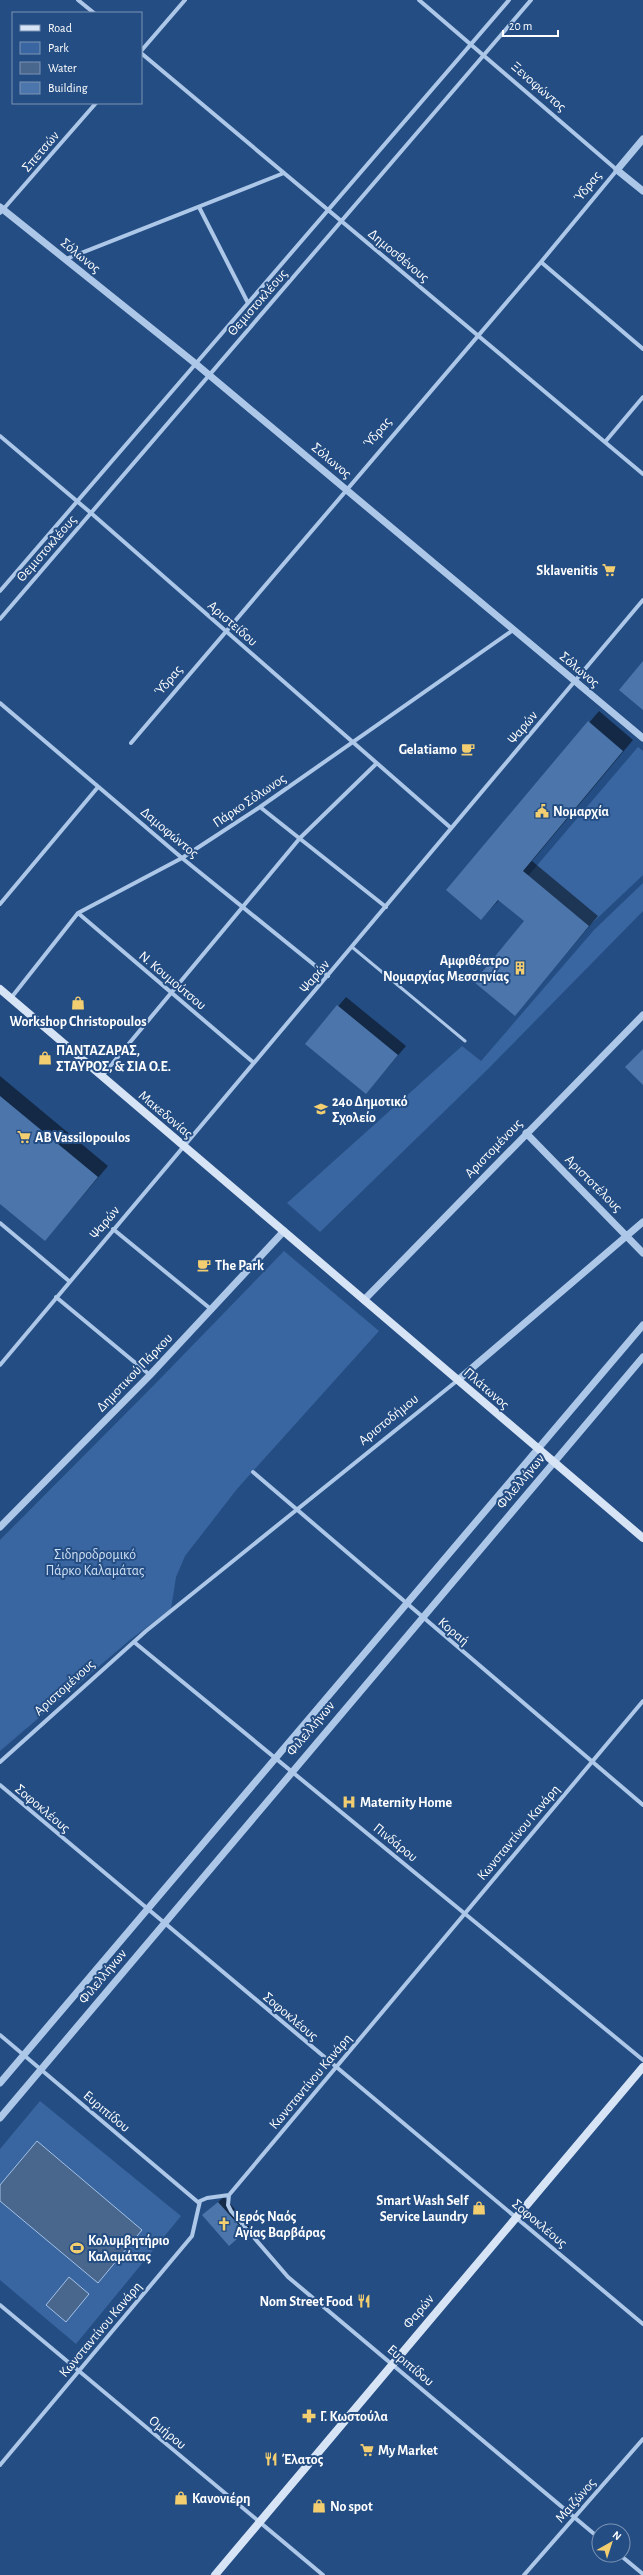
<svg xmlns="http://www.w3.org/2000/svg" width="643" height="2575" font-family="'Alegreya Sans',sans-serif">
  <rect width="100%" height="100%" fill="#244d83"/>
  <path fill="#3966a0" d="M638,747l5,4v124l-54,51 -61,-50z
    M643,883v28l-154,157 -169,164 -33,-29 175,-157 19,15 113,-131z
    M284,1251l95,80 -142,158 -52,67 -9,21 -5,32 -40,30 -131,112v-211l157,-158z
    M40,2101l141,115 -105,128 -76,-64v-131z"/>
  <path fill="#49668d" stroke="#a1c1e8" d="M37,2141l105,89 -44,53 -98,-82v-16z
    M69,2277l20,17 -23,28 -20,-17z"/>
  <path fill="#0007" d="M599,711l34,29 -101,121 66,55 -83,98 11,-93 -27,-21 -18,19 -34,-29z
    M346,997l60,49 -40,47 -60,-49z
    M0,1076l108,90 -63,74 -45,-37z
    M224,2197l26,29 -6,6 -35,-22z"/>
  <path fill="#4c76ab" d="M643,661v49l-24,-20z
    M588,721l35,30 -100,120 66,55 -74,90 -41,-34 50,-61 -26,-21 -17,20 -35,-30z
    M337,1005l61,50 -32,39 -61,-50z
    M643,1049v36l-18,-18z
    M0,1096l98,81 -53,64 -45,-37z
    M218,2202l27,30 -16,14 -27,-31z"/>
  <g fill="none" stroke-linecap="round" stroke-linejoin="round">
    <path stroke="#adc7e8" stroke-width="3" d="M352,947l113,94"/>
    <path stroke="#adc7e8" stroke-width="4" d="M78,0l16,13
      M141,51l44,-51
      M141,53l502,421
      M199,207l49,96
      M0,213l96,-110
      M66,259l218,-86
      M541,262l102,87
      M0,436l91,77 360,315
      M605,442l38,-45
      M0,591l509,-591
      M0,619l531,-619
      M0,703l182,155 146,118
      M131,743l410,-481 76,-92 -198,-170
      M260,807l126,100
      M0,904l98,-117
      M78,913l176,150
      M11,998l67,-85 104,-55 78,-51 253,-177
      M102,1076l198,-238 76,-74
      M0,1223l69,58
      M113,1229l99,81
      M56,1297l94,78
      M0,1365l643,-765
      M253,1472l390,333
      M134,1642l509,418
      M0,1762l146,-131 312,-251
      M0,1785l643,539
      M0,2035l199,168
      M229,2195l-1,10 3,6 57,66 311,261
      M0,2305l323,270
      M0,2465l192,-229 8,-35 7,-3 22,-3 414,-494
      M620,2555l23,19
      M524,2575l119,-136"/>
    <path stroke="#adc7e8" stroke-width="7" d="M643,139l-26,31 26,21
      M0,207l196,157 447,374
      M526,1133l117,120
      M364,1300l279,-285
      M458,1380l185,-158
      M0,1527l150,-152 134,-144
      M0,2083l643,-758
      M0,2118l643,-761"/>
    <path stroke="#d7e4f6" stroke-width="8" d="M0,989l643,549
      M215,2575l428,-508"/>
  </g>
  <defs>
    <g id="supermarket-bare" transform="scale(1.08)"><path d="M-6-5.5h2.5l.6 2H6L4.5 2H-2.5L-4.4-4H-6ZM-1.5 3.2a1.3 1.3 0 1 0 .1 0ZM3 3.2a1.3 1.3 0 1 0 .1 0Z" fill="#f2ce70" stroke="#244d83" stroke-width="2.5" paint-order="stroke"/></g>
    <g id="cafe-bare" transform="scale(1.08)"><path d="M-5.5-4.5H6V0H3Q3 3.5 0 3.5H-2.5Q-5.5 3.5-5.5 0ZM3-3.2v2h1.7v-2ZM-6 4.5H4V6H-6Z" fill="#f2ce70" stroke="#244d83" stroke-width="2.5" paint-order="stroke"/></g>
    <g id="civic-bare" transform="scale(1.08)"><path d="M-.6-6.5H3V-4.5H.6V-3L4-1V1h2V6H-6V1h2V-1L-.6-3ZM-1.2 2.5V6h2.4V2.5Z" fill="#f2ce70" stroke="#244d83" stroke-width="2.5" paint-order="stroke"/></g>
    <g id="building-bare" transform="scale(1.08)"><path d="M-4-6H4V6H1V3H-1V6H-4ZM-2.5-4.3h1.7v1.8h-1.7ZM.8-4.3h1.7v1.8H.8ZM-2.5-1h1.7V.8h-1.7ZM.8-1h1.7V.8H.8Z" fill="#f2ce70" stroke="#244d83" stroke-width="2.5" paint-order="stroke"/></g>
    <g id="shop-bare" transform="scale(1.08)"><path d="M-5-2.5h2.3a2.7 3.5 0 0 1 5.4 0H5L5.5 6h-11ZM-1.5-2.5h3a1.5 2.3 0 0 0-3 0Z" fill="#f2ce70" stroke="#244d83" stroke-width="2.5" paint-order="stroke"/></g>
    <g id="school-bare" transform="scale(1.08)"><path d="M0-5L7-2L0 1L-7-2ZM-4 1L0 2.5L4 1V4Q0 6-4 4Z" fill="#f2ce70" stroke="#244d83" stroke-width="2.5" paint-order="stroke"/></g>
    <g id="hospital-bare" transform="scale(1.08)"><path d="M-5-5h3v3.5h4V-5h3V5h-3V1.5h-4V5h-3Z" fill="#f2ce70" stroke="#244d83" stroke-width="2.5" paint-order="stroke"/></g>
    <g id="church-bare" transform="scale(1.08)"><path d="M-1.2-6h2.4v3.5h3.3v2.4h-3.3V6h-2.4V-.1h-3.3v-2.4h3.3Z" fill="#f2ce70" stroke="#244d83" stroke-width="2.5" paint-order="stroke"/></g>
    <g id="stadium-bare" transform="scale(1.08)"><path d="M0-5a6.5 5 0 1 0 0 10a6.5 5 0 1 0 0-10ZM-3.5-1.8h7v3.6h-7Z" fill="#f2ce70" stroke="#244d83" stroke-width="2.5" paint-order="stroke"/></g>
    <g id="restaurant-bare" transform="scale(1.08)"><path d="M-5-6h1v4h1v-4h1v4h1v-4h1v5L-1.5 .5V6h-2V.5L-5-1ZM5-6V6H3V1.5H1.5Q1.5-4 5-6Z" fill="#f2ce70" stroke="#244d83" stroke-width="2.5" paint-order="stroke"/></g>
    <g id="pharmacy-bare" transform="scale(1.08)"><path d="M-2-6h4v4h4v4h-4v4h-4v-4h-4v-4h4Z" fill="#f2ce70" stroke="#244d83" stroke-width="2.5" paint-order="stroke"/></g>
  </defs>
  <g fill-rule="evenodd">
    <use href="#supermarket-bare" x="609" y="570"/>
    <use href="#cafe-bare" x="468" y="749"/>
    <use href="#civic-bare" x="542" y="811"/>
    <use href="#building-bare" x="520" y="968"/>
    <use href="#shop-bare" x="78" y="1003"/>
    <use href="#shop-bare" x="45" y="1058"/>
    <use href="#school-bare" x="321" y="1109"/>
    <use href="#supermarket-bare" x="24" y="1137"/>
    <use href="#cafe-bare" x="204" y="1265"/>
    <use href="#hospital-bare" x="349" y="1802"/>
    <use href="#shop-bare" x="479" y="2208"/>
    <use href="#church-bare" x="224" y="2224"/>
    <use href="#stadium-bare" x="77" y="2248"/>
    <use href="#restaurant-bare" x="364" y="2301"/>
    <use href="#pharmacy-bare" x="309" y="2416"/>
    <use href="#supermarket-bare" x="367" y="2450"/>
    <use href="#restaurant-bare" x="271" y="2459"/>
    <use href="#shop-bare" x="181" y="2498"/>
    <use href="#shop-bare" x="319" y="2506"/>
  </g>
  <g text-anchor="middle" stroke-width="4" stroke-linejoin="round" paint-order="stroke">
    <g font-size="14" fill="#fff" stroke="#244d83">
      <text transform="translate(539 86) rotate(41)" y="5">Ξενοφώντος</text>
      <text transform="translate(40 151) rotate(-49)" y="5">Σπετσών</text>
      <text transform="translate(587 186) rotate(-51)" y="5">Ύδρας</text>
      <text transform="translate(81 255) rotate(39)" y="5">Σόλωνος</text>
      <text transform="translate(399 255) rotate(40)" y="5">Δημοσθένους</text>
      <text transform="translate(257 302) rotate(-49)" y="5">Θεμιστοκλέους</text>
      <text transform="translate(377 432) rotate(-50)" y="5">Ύδρας</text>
      <text transform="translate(332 460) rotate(40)" y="5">Σόλωνος</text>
      <text transform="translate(46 548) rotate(-49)" y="5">Θεμιστοκλέους</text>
      <text transform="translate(233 623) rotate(41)" y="5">Αριστείδου</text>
      <text transform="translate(580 669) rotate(40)" y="5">Σόλωνος</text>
      <text transform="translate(168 680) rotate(-50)" y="5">Ύδρας</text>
      <text transform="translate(522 727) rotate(-50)" y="5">Ψαρών</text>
      <text transform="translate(249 800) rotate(-34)" y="5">Πάρκο Σόλωνος</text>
      <text transform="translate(170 832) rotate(40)" y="5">Δαμοφώντος</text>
      <text transform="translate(314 976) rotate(-50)" y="5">Ψαρών</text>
      <text transform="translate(173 980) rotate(40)" y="5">Ν. Κουμούτσου</text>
      <text transform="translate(166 1114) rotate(40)" y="5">Μακεδονίας</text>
      <text transform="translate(493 1148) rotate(-46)" y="5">Αριστομένους</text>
      <text transform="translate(594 1183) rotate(45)" y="5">Αριστοτέλους</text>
      <text transform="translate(104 1222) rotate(-50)" y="5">Ψαρών</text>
      <text transform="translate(134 1372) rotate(-46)" y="5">Δημοτικού Πάρκου</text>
      <text transform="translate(487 1388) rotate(41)" y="5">Πλάτωνος</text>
      <text transform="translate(388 1419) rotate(-39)" y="5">Αριστοδήμου</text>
      <text transform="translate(520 1481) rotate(-50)" y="5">Φιλελλήνων</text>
      <text transform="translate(454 1631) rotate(40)" y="5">Κοραή</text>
      <text transform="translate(64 1687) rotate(-42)" y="5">Αριστομένους</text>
      <text transform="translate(310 1728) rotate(-50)" y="5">Φιλελλήνων</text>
      <text transform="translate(43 1808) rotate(40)" y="5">Σοφοκλέους</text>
      <text transform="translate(518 1832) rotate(-50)" y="5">Κωνσταντίνου Κανάρη</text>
      <text transform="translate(396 1842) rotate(39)" y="5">Πινδάρου</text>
      <text transform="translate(102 1976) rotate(-50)" y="5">Φιλελλήνων</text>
      <text transform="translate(291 2016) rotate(40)" y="5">Σοφοκλέους</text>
      <text transform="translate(310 2081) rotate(-50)" y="5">Κωνσταντίνου Κανάρη</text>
      <text transform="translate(107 2111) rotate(40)" y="5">Ευριπίδου</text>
      <text transform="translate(540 2223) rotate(40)" y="5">Σοφοκλέους</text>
      <text transform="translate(418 2311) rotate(-50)" y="5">Φαρών</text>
      <text transform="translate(100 2329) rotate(-50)" y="5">Κωνσταντίνου Κανάρη</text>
      <text transform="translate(411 2365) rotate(40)" y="5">Ευριπίδου</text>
      <text transform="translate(168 2432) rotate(40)" y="5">Ομήρου</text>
      <text transform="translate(575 2500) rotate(-49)" y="5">Μαιζώνος</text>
    </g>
    <g font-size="14" font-weight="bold" fill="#fff" stroke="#244d83" text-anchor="start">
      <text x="598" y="575" text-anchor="end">Sklavenitis</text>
      <text x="457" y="754" text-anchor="end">Gelatiamo</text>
      <text x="553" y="816">Νομαρχία</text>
      <text x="509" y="965" text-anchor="end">Αμφιθέατρο<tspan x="509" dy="16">Νομαρχίας Μεσσηνίας</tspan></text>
      <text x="78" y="1026" text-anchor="middle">Workshop Christopoulos</text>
      <text x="56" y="1055">ΠΑΝΤΑΖΑΡΑΣ,<tspan x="56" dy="16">ΣΤΑΥΡΟΣ, &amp; ΣΙΑ Ο.Ε.</tspan></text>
      <text x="332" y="1106">24ο Δημοτικό<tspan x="332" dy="16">Σχολείο</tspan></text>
      <text x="35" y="1142">AB Vassilopoulos</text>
      <text x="215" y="1270">The Park</text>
      <text x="360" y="1807">Maternity Home</text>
      <text x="468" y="2205" text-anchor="end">Smart Wash Self<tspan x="468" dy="16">Service Laundry</tspan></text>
      <text x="235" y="2221">Ιερός Ναός<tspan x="235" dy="16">Αγίας Βαρβάρας</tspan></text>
      <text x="88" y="2245">Κολυμβητήριο<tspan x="88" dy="16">Καλαμάτας</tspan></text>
      <text x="353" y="2306" text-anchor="end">Nom Street Food</text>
      <text x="320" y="2421">Γ. Κωστούλα</text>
      <text x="378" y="2455">My Market</text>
      <text x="282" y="2464">Έλατος</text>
      <text x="192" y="2503">Κανονιέρη</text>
      <text x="330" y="2511">No spot</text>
    </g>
    <g font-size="14" fill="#d0e1f6" stroke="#244d83">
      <text x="95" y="1559">Σιδηροδρομικό<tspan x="95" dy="16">Πάρκο Καλαμάτας</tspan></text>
    </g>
  </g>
  <rect x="12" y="12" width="130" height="92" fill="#244d83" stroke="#7c94b5"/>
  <rect x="20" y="25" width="20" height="6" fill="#d7e4f6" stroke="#7c94b5"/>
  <text x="48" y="32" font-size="12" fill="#ffffff">Road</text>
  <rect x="20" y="42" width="20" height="12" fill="#3966a0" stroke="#7c94b5"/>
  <text x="48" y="52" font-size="12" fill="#ffffff">Park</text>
  <rect x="20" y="62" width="20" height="12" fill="#49668d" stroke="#7c94b5"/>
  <text x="48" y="72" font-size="12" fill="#ffffff">Water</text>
  <rect x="20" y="82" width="20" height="12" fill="#4c76ab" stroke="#7c94b5"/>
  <text x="48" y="92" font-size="12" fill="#ffffff">Building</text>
  <g transform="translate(611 2543) rotate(39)"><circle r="19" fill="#244d83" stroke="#7c94b5"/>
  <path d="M0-3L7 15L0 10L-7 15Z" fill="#f2ce70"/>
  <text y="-6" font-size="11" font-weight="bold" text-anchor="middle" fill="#ffffff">N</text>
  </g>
  <path d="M503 30v6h55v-6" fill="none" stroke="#ffffff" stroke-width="2"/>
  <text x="509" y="30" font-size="12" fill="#ffffff" stroke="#244d83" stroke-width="3" paint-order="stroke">20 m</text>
</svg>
